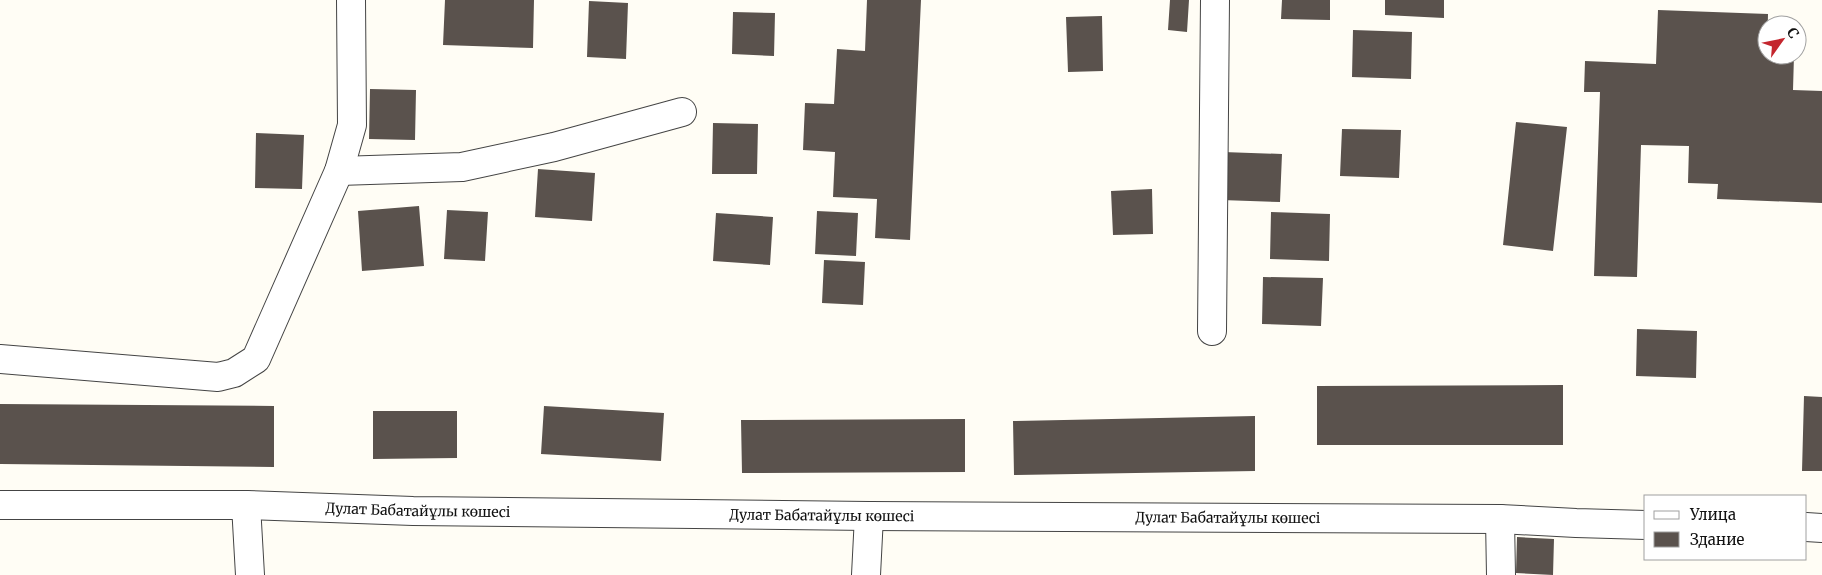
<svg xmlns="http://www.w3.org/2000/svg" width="1822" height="575" font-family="Merriweather,serif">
  <rect width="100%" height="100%" fill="#fffdf5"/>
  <path fill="#5a524d" d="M445,0h89l-1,48 -90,-3z
    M867,0h54l-11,240 -35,-2 2,-39 -44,-2 2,-45 -32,-2 2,-47 29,1 3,-55 28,2z
    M1170,0h19l-2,32 -19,-2z
    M1282,0h48v20l-49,-1z
    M1385,0h59v18l-59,-3z
    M589,1l39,2 -2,56 -39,-2z
    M1658,10l110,4 -1,41h27l-1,35 29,1v112l-105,-4 1,-15 -30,-1 1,-37 -48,-1 -4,132 -43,-1 6,-184h-16l1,-31 71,3z
    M733,12l42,1 -1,43 -42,-2z
    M1102,16l1,55 -35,1 -2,-55z
    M1353,30l59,2 -1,47 -59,-2z
    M370,89l46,1 -1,50 -46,-1z
    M1516,122l51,5 -14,124 -50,-6z
    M713,123l45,1 -1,50h-45z
    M1342,129l59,1 -2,48 -59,-2z
    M256,133l48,2 -2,54 -47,-1z
    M1223,152l59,2 -2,48 -59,-2z
    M538,169l57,4 -3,48 -57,-4z
    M1152,189l1,45 -40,1 -2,-44z
    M419,206l5,60 -62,5 -4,-60z
    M447,210l41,2 -3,49 -41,-2z
    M817,211l41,2 -2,43 -41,-2z
    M1271,212l59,2 -1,47 -59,-2z
    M716,213l57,4 -3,48 -57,-4z
    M824,260l41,2 -2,43 -41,-2z
    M1263,277l60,1 -2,48 -59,-2z
    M1637,329l60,2 -1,47 -60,-2z
    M1563,385v60h-246v-59z
    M1804,396l18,1v74h-20z
    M0,404l274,2v61l-274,-3z
    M544,406l120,7 -3,48 -120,-7z
    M373,411h84v47l-84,1z
    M1255,416v55l-241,4 -1,-54z
    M965,419v53l-223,1 -1,-53z
    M1517,537l37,2 -1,36 -37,-2z"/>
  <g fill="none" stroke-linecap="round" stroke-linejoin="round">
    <g stroke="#444" stroke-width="30">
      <g id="minor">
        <path d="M339,171l123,-4 92,-20 128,-35"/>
        <path d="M1212,331l3,-331"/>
        <path d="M0,359l218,18 16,-4 22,-14 83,-188 13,-46 -1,-125"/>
        <path id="s1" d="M0,505h246l167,6 456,5 631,3 76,4 70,2"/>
        <path d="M246,505l4,70"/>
        <path d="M1500,519l1,56"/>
        <path d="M1806,527l16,1"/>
        <path d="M866,575l3,-59"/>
      </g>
    </g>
    <use href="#minor" stroke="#fff" stroke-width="28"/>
  </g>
  <g text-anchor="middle" stroke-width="5" stroke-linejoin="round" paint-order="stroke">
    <g font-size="14" fill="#111" stroke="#fff">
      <text dy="5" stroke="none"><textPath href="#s1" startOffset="418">Дулат Бабатайұлы көшесі</textPath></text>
      <text dy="5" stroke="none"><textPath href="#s1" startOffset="822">Дулат Бабатайұлы көшесі</textPath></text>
      <text dy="5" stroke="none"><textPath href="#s1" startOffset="1228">Дулат Бабатайұлы көшесі</textPath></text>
    </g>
  </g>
  <rect x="1644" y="495" width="162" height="65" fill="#ffffff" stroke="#a0a0a0"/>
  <rect x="1654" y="511" width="25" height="8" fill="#ffffff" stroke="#a0a0a0"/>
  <text x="1690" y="520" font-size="15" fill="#111111">Улица</text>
  <rect x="1654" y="532" width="25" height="15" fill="#5a524d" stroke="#a0a0a0"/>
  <text x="1690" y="545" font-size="15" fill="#111111">Здание</text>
  <g transform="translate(1782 40) rotate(57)"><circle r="24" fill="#ffffff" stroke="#a0a0a0"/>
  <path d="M0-4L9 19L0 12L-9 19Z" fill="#c4262e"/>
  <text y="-8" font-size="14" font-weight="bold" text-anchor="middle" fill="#111111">С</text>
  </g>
</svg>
